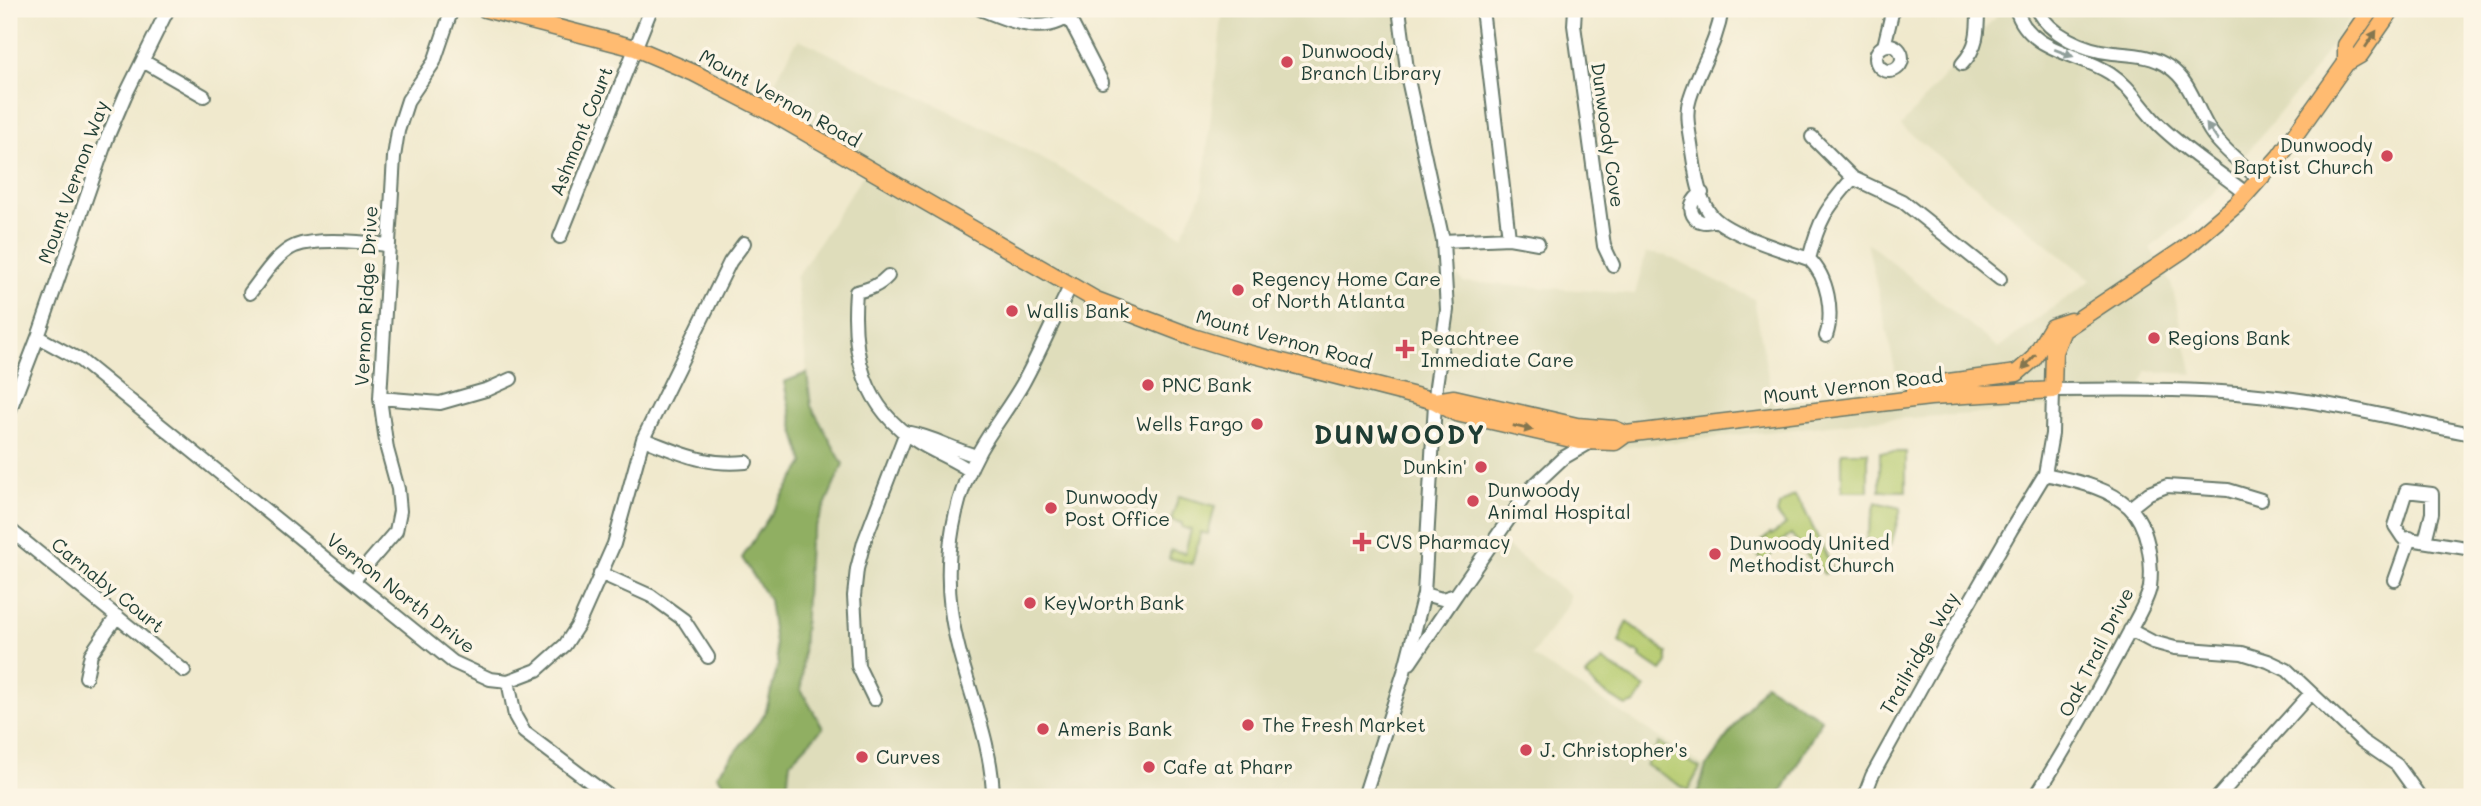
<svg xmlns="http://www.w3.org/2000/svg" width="2481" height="806" font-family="Mali,sans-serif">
  <rect width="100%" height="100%" fill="#fcf5e5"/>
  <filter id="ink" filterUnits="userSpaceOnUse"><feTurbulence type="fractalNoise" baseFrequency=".0143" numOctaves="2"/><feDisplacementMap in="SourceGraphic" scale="14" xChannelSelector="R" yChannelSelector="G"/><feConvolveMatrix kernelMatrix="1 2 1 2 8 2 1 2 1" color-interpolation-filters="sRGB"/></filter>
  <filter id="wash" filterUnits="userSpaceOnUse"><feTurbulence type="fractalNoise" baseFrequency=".00686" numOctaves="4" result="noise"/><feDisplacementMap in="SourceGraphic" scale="28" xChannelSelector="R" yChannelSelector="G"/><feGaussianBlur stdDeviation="1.57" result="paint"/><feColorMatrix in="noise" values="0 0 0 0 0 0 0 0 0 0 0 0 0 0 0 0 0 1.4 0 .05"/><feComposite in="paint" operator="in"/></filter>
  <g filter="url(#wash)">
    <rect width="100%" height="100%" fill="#f0e9cd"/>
    <path fill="#dfddbb" d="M1223,9h178l44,253 18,20 172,12 11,-41 21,3 87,43 20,110 19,-6 109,-2 -35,-159 131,106 93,-68 -190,-154 101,-117h354l-50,72 -89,108 -30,30 -37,29 22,38 21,88 -47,-3 -10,30 -28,-2 -120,14 -113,7 -293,32 -53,44 -28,46 68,52v8l-37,54 174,111 -10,30h-910l4,-35 33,-34 -22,-38 8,-149 34,-77 -32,-58 -15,-128 72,-111 -95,-59 -8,-8 29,-54 5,-7 196,94 186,102 21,-41z"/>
    <path fill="#b6cb6f" stroke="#6a8452" stroke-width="2" d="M1842,452h26v39h-26z
      M1880,452h26v39h-26z
      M1794,495l8,10 31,64 -9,5 -7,-10 -2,2 -24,-32 -15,12 2,3 -15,12 -10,-12 17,-15 2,1 14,-10 -9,-11 2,-8z
      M1179,496l36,10 -7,28 -7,-2 -9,32 -23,-6 2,-8 14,3 6,-23 -9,-3v-4l-11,-3z
      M1876,502l25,6 -10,37 -25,-6z
      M1627,622l40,31v10l-6,8 -21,-14 1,-2 -5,-4 -2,1 -15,-10z
      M1602,660l43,28 -10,15 -9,3 -29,-18 -11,-12c5,-7 11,-9 16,-16z
      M1659,743l41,25 -12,22 -42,-25z"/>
    <path fill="#90af62" stroke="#58764b" stroke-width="2" d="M807,373l4,33 32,58 -34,78 -8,148 22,38 -33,34 -4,35h-52l-17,-22 48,-61 13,-49 -9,-65 -27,-42 62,-95 -10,-33 -10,-48z
      M1765,684l57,35 -43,78h-83l10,-30z"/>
  </g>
  <g filter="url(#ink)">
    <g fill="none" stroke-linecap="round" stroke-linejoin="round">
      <g stroke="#68796a" stroke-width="16">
        <path id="minor" d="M980,9c33,13 69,30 97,0
          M1482,9l27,229
          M1575,9l-1,16 30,221 9,19
          M1722,9c-5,35 -22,57 -32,89 -6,17 0,36 2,53 3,19 6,45 17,61 13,21 76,39 100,47 19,18 25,54 17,77
          M2016,9c13,43 61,43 94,64 20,13 31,34 48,51 26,26 60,47 89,70
          M2036,9c15,26 47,41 77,44 20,2 39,2 56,14 24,16 28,47 44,68 13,17 31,31 47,45
          M1069,18l33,64
          M1876 58a13 13 0 1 1 26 0a13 13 0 1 1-26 0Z
          M1884,46l9,-37
          M143,61l61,35
          M1962,64c16,-17 16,-33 16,-55
          M1812,137l41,41 49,23 98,78
          M1702,193c-21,13 -8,36 13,27
          M560,237l91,-228
          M1443,241l66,-3 29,5
          M1809,259c10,-40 17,-50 44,-81
          M888,276c-9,10 -19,13 -32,16 -5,61 7,116 62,150 17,11 36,17 52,29
          M250,293c12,-15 26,-39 45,-47 23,-9 68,-4 92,-1
          M38,337l42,23 373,302 37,17 18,2 29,-11 28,-25 13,-20 36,-81 29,-105 87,-177 14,-19
          M380,398l60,5 49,-14 22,-10
          M9,412l29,-75 69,-199 18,-42 43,-87
          M910,433c23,4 44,17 67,23
          M643,439c38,14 61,27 103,23
          M2130,508l19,-15 18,-7 61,4 33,10
          M9,529l175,142
          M2425,541l7,-28v-19l-26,-3 -11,35 8,12 69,11
          M600,573l51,23 33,24 24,37
          M354,580l42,-49 4,-20 -2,-22 -11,-40 -7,-51 14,-241 4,-26 10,-31 26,-38 18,-53
          M2395,580l15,-42
          M1424,594l18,5 14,-4 73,-105 34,-32 26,-15
          M2130,630l23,12 22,6 67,5 26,8 19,9 75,71 35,24 23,32
          M1410,663l46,-68
          M86,677l5,-23 26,-38
          M508,681l7,35 9,16 86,65
          M874,699l-16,-33 -4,-70 3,-27 7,-27 42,-110
          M993,797c-1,-65 -34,-123 -42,-187 -7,-54 2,-111 29,-160 13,-23 30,-44 43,-67 17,-31 31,-64 47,-96
          M1364,797l40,-125 20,-78 12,-208 11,-76 -4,-69 -34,-157 -10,-75
          M1864,797l8,-21 58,-105 81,-141 34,-56 7,-40 1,-44c80,-1 160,-2 240,9 61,8 120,24 179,35
          M2035,797c33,-51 61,-103 90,-157 7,-14 23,-39 25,-53 3,-26 -2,-62 -21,-80 -23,-21 -55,-26 -84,-33
          M2218,797l93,-104"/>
      </g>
      <g stroke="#68796a" stroke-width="19">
        <path id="major" d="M485,9l150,39 59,25 83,43 319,184 97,37 46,14 196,50 19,-3 123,28 37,3 12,5 304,-37 123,-7 1,-38 9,-22 121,-81 53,-45 43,-48 66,-93 14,-8 32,-46
          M2346,63v-18l25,-36
          M1914,391l34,-9 69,-9 16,-14 19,-32 18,-6
          M1435,401l21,12 124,28 35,1 11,-8"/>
      </g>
      <use href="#minor" stroke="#fff" stroke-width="12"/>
      <use href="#major" stroke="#ffbb71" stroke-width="16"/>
    </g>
    <defs><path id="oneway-solid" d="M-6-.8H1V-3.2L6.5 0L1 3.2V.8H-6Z" transform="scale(1.75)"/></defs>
    <g fill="#84764f">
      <use href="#oneway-solid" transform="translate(2371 39) rotate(-56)"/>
      <use href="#oneway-solid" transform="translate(2029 362) rotate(132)"/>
      <use href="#oneway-solid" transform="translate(1523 428) rotate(13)"/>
    </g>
    <g fill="#8f9e9a">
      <use href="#oneway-solid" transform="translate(2064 53) rotate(21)"/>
      <use href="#oneway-solid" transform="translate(2212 132) rotate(-125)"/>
    </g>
  </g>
  <g fill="#d1495b" stroke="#fcf5e5" stroke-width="2.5">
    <circle cx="1287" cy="62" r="7"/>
    <circle cx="2387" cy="156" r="7"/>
    <circle cx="1238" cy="290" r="7"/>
    <circle cx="1012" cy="311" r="7"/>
    <circle cx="2154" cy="338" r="7"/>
    <path d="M1401.5 338.5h7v7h7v7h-7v7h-7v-7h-7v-7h7z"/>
    <circle cx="1148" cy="385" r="7"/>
    <circle cx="1257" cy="424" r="7"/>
    <circle cx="1481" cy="467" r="7"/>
    <circle cx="1473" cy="501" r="7"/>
    <circle cx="1051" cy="508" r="7"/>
    <path d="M1358.5 531.5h7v7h7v7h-7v7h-7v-7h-7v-7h7z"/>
    <circle cx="1715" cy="554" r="7"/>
    <circle cx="1030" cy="603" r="7"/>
    <circle cx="1248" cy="725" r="7"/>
    <circle cx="1043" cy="729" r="7"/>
    <circle cx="1526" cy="750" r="7"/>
    <circle cx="862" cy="757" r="7"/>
    <circle cx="1149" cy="767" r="7"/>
  </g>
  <g text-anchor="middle" stroke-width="7" stroke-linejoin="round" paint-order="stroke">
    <g font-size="19" fill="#1f3d34" stroke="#fcf5e5" text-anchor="start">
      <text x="1301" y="58">Dunwoody<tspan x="1301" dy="22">Branch Library</tspan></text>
      <text x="2373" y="152" text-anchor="end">Dunwoody<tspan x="2373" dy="22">Baptist Church</tspan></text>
      <text x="1252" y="286">Regency Home Care<tspan x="1252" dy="22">of North Atlanta</tspan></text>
      <text x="1026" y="318">Wallis Bank</text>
      <text x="1421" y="345">Peachtree<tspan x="1421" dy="22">Immediate Care</tspan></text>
      <text x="2168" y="345">Regions Bank</text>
      <text x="1162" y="392">PNC Bank</text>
      <text x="1243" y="431" text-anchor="end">Wells Fargo</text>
      <text x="1467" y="474" text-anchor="end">Dunkin'</text>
      <text x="1487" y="497">Dunwoody<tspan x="1487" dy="22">Animal Hospital</tspan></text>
      <text x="1065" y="504">Dunwoody<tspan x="1065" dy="22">Post Office</tspan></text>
      <text x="1376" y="549">CVS Pharmacy</text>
      <text x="1729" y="550">Dunwoody United<tspan x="1729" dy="22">Methodist Church</tspan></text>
      <text x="1044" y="610">KeyWorth Bank</text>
      <text x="1262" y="732">The Fresh Market</text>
      <text x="1057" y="736">Ameris Bank</text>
      <text x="1540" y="757">J. Christopher's</text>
      <text x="876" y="764">Curves</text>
      <text x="1163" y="774">Cafe at Pharr</text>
    </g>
    <g font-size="19" fill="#1f3d34" stroke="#fcf5e5">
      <text transform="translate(780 98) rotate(29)" y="7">Mount Vernon Road</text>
      <text transform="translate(581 131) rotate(-68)" y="7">Ashmont Court</text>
      <text transform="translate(1608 135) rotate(82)" y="7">Dunwoody Cove</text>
      <text transform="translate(73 182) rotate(-70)" y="7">Mount Vernon Way</text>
      <text transform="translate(366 296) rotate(-87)" y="7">Vernon Ridge Drive</text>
      <text transform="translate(1284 339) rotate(15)" y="7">Mount Vernon Road</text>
      <text transform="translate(1853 386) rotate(-7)" y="7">Mount Vernon Road</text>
      <text transform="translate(108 585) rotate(39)" y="7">Carnaby Court</text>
      <text transform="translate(401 593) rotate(38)" y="7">Vernon North Drive</text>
      <text transform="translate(2096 652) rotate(-63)" y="7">Oak Trail Drive</text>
      <text transform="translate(1919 653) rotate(-60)" y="7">Trailridge Way</text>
    </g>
    <g font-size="26" font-weight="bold" letter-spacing="2" fill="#1f3d34" stroke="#fcf5e5">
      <text x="1400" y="444">DUNWOODY</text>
    </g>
  </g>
  <rect width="2481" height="806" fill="none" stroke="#fcf5e5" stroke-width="35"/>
</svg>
